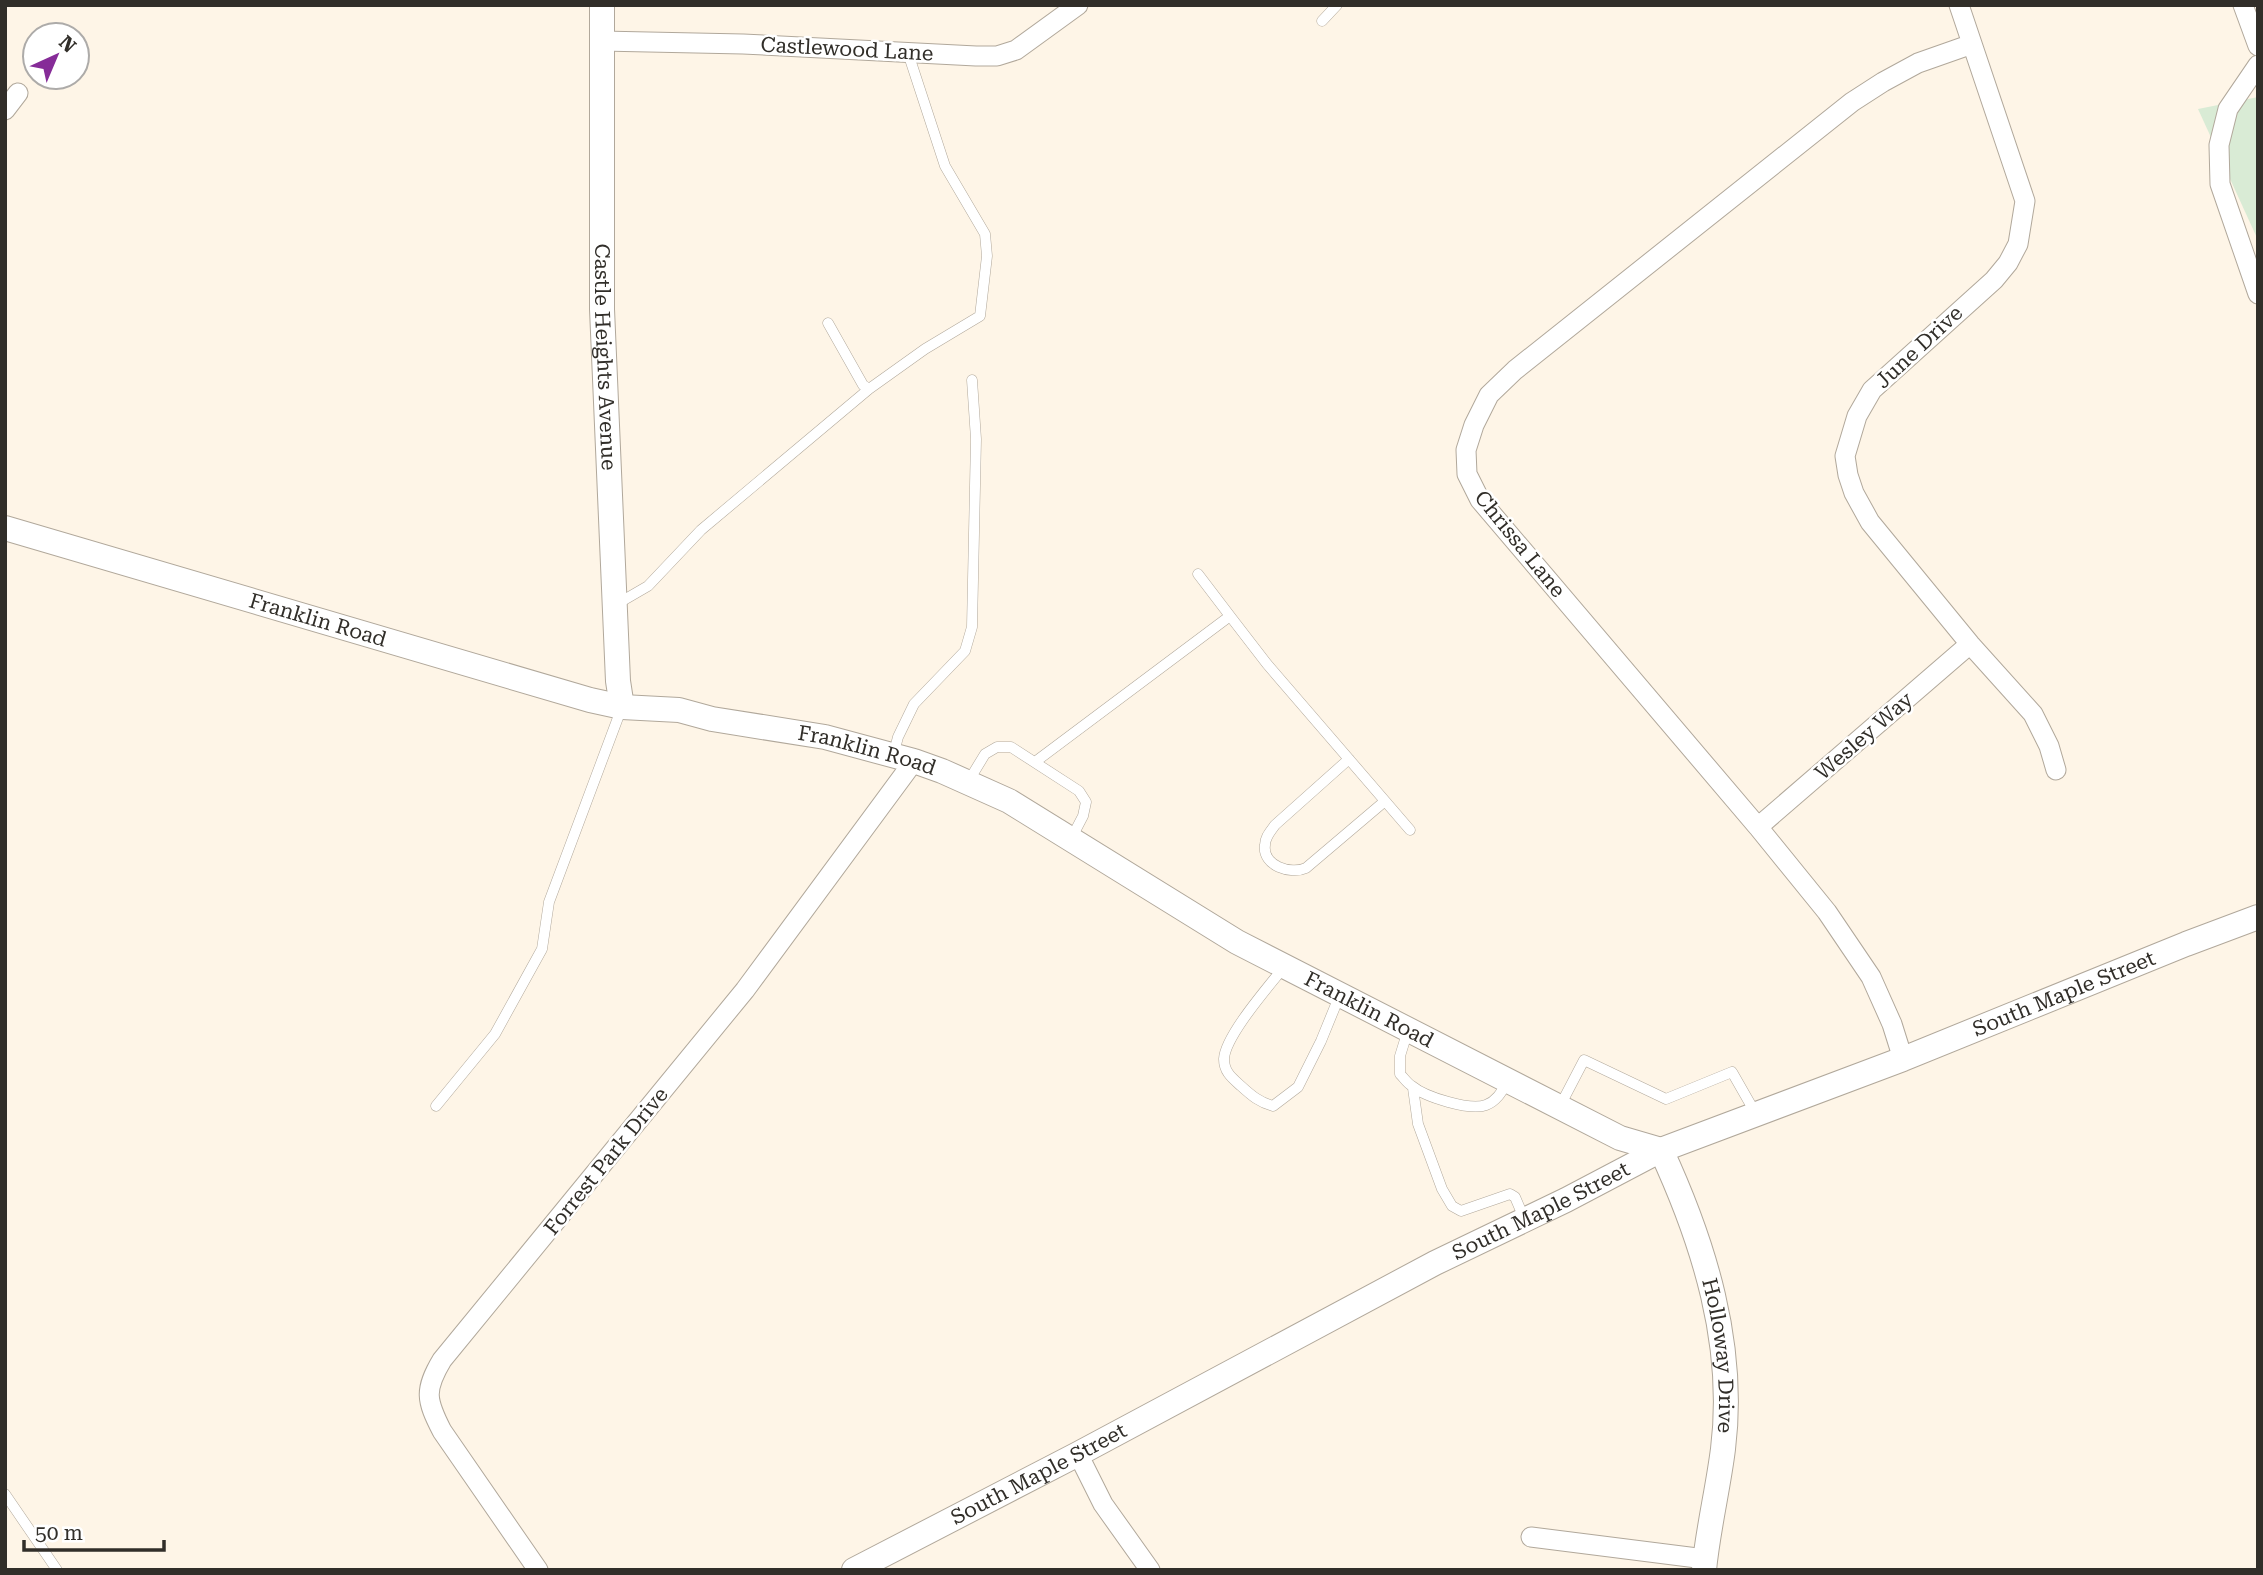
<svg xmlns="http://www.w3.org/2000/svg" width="2263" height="1575" font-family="'Roboto Serif',serif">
  <rect width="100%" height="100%" fill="#fef5e7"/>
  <path fill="#d9ebd5" d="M2258,97v143l-60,-131z"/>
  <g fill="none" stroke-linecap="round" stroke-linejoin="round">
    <g stroke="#b1a89b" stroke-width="11">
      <path id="service" d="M1322,21l15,-16
        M828,323l35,62 6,4 56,-40 55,-33 7,-60 -2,-22 -40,-68 -37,-113
        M1198,574l32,42
        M617,604l31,-18 53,-56 168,-141
        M893,756l5,-19 16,-33 51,-53 7,-24 4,-188 -4,-59
        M1349,759l-74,66c-5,7 -10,12 -10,20 -3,21 26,30 41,23l79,-67
        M1035,762l195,-146 37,48 143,166
        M968,782l17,-28 12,-7h14l68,44 7,11 -3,14 -12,23
        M1284,967c-15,19 -59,69 -60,92 0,13 8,19 17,27 11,10 18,16 32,20l25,-19 23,-46 18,-44
        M1408,1030l-8,26v18c4,4 7,9 12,12 13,11 58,25 74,19 11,-4 16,-14 22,-24
        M1413,1088l5,36 24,65 10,17 9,5 49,-17 5,3 9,21
        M436,1106l59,-72 47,-85 7,-47 73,-195
        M1560,1106l24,-46 82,39 66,-27 24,42
        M5,1494l52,76"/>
    </g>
    <g stroke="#b1a89b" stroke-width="21">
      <path id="minor" d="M1959,5l66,196 -7,43 -10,19 -14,17 -122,110 -15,26 -12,40 3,19 6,18 16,29 100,122 63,70 16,32 7,24
        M2243,5l15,41
        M601,41l142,3 233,12h21l19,-6 62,-45
        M2258,65l-30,44 -9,36 1,39 38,110
        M5,110l13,-17
        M1758,827l212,-183
        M1903,1059l-11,-35 -21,-47 -44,-65 -69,-85 -278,-327 -13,-26 -1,-24 8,-25 15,-30 26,-25 337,-268 31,-20 35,-19 54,-19
        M1078,1454l25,50 47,66
        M1531,1537l174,22
        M538,1570l-96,-139c-16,-31 -18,-41 0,-71l303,-370 169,-229"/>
    </g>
    <g stroke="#b1a89b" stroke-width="26">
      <g id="tertiary">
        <path id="s1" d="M602,5v304l16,372 4,26"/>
        <path id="s2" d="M5,528l585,172 32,7 57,3 33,9 113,18 89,24 28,10 67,30 228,141 383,196 41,12c43,93 75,195 62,299 -5,40 -15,80 -19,121"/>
        <path id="s3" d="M854,1570l224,-116 357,-191 131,-63 95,-50 242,-91 283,-115 72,-27"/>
      </g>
    </g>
    <use href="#service" stroke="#fff" stroke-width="10"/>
    <use href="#minor" stroke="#fff" stroke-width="19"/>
    <use href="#tertiary" stroke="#fff" stroke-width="24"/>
  </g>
  <g text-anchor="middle" stroke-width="5" stroke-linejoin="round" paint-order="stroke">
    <g font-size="21" fill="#312e29" stroke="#fff">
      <text transform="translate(847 49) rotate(3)" y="7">Castlewood Lane</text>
      <text transform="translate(1919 347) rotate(-43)" y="7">June Drive</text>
      <text dy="7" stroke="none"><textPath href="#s1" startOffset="352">Castle Heights Avenue</textPath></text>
      <text transform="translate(1520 544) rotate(51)" y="7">Chrissa Lane</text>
      <text dy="7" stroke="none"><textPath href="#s2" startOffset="326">Franklin Road</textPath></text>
      <text transform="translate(1864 736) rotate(-41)" y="7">Wesley Way</text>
      <text dy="7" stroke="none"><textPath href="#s2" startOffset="892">Franklin Road</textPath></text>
      <text dy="7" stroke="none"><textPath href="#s3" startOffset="1342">South Maple Street</textPath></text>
      <text dy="7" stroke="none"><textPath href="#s2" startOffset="1460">Franklin Road</textPath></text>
      <text transform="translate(606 1161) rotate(-51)" y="7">Forrest Park Drive</text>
      <text dy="7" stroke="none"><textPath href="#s3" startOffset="775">South Maple Street</textPath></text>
      <text dy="7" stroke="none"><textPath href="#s2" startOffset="2000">Holloway Drive</textPath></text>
      <text dy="7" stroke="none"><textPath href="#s3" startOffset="208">South Maple Street</textPath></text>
    </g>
  </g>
  <rect width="2263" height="1575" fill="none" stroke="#312e29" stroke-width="14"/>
  <g transform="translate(56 56) rotate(44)"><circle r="33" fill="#ffffff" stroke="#adaba9" stroke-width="2"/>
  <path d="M0-5L12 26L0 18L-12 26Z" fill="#862c98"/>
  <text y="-10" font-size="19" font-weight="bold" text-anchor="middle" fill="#312e29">N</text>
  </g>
  <path d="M24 1540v10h140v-10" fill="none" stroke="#312e29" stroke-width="3.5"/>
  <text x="35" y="1540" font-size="21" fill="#312e29" stroke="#ffffff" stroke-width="5" paint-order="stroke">50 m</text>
</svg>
